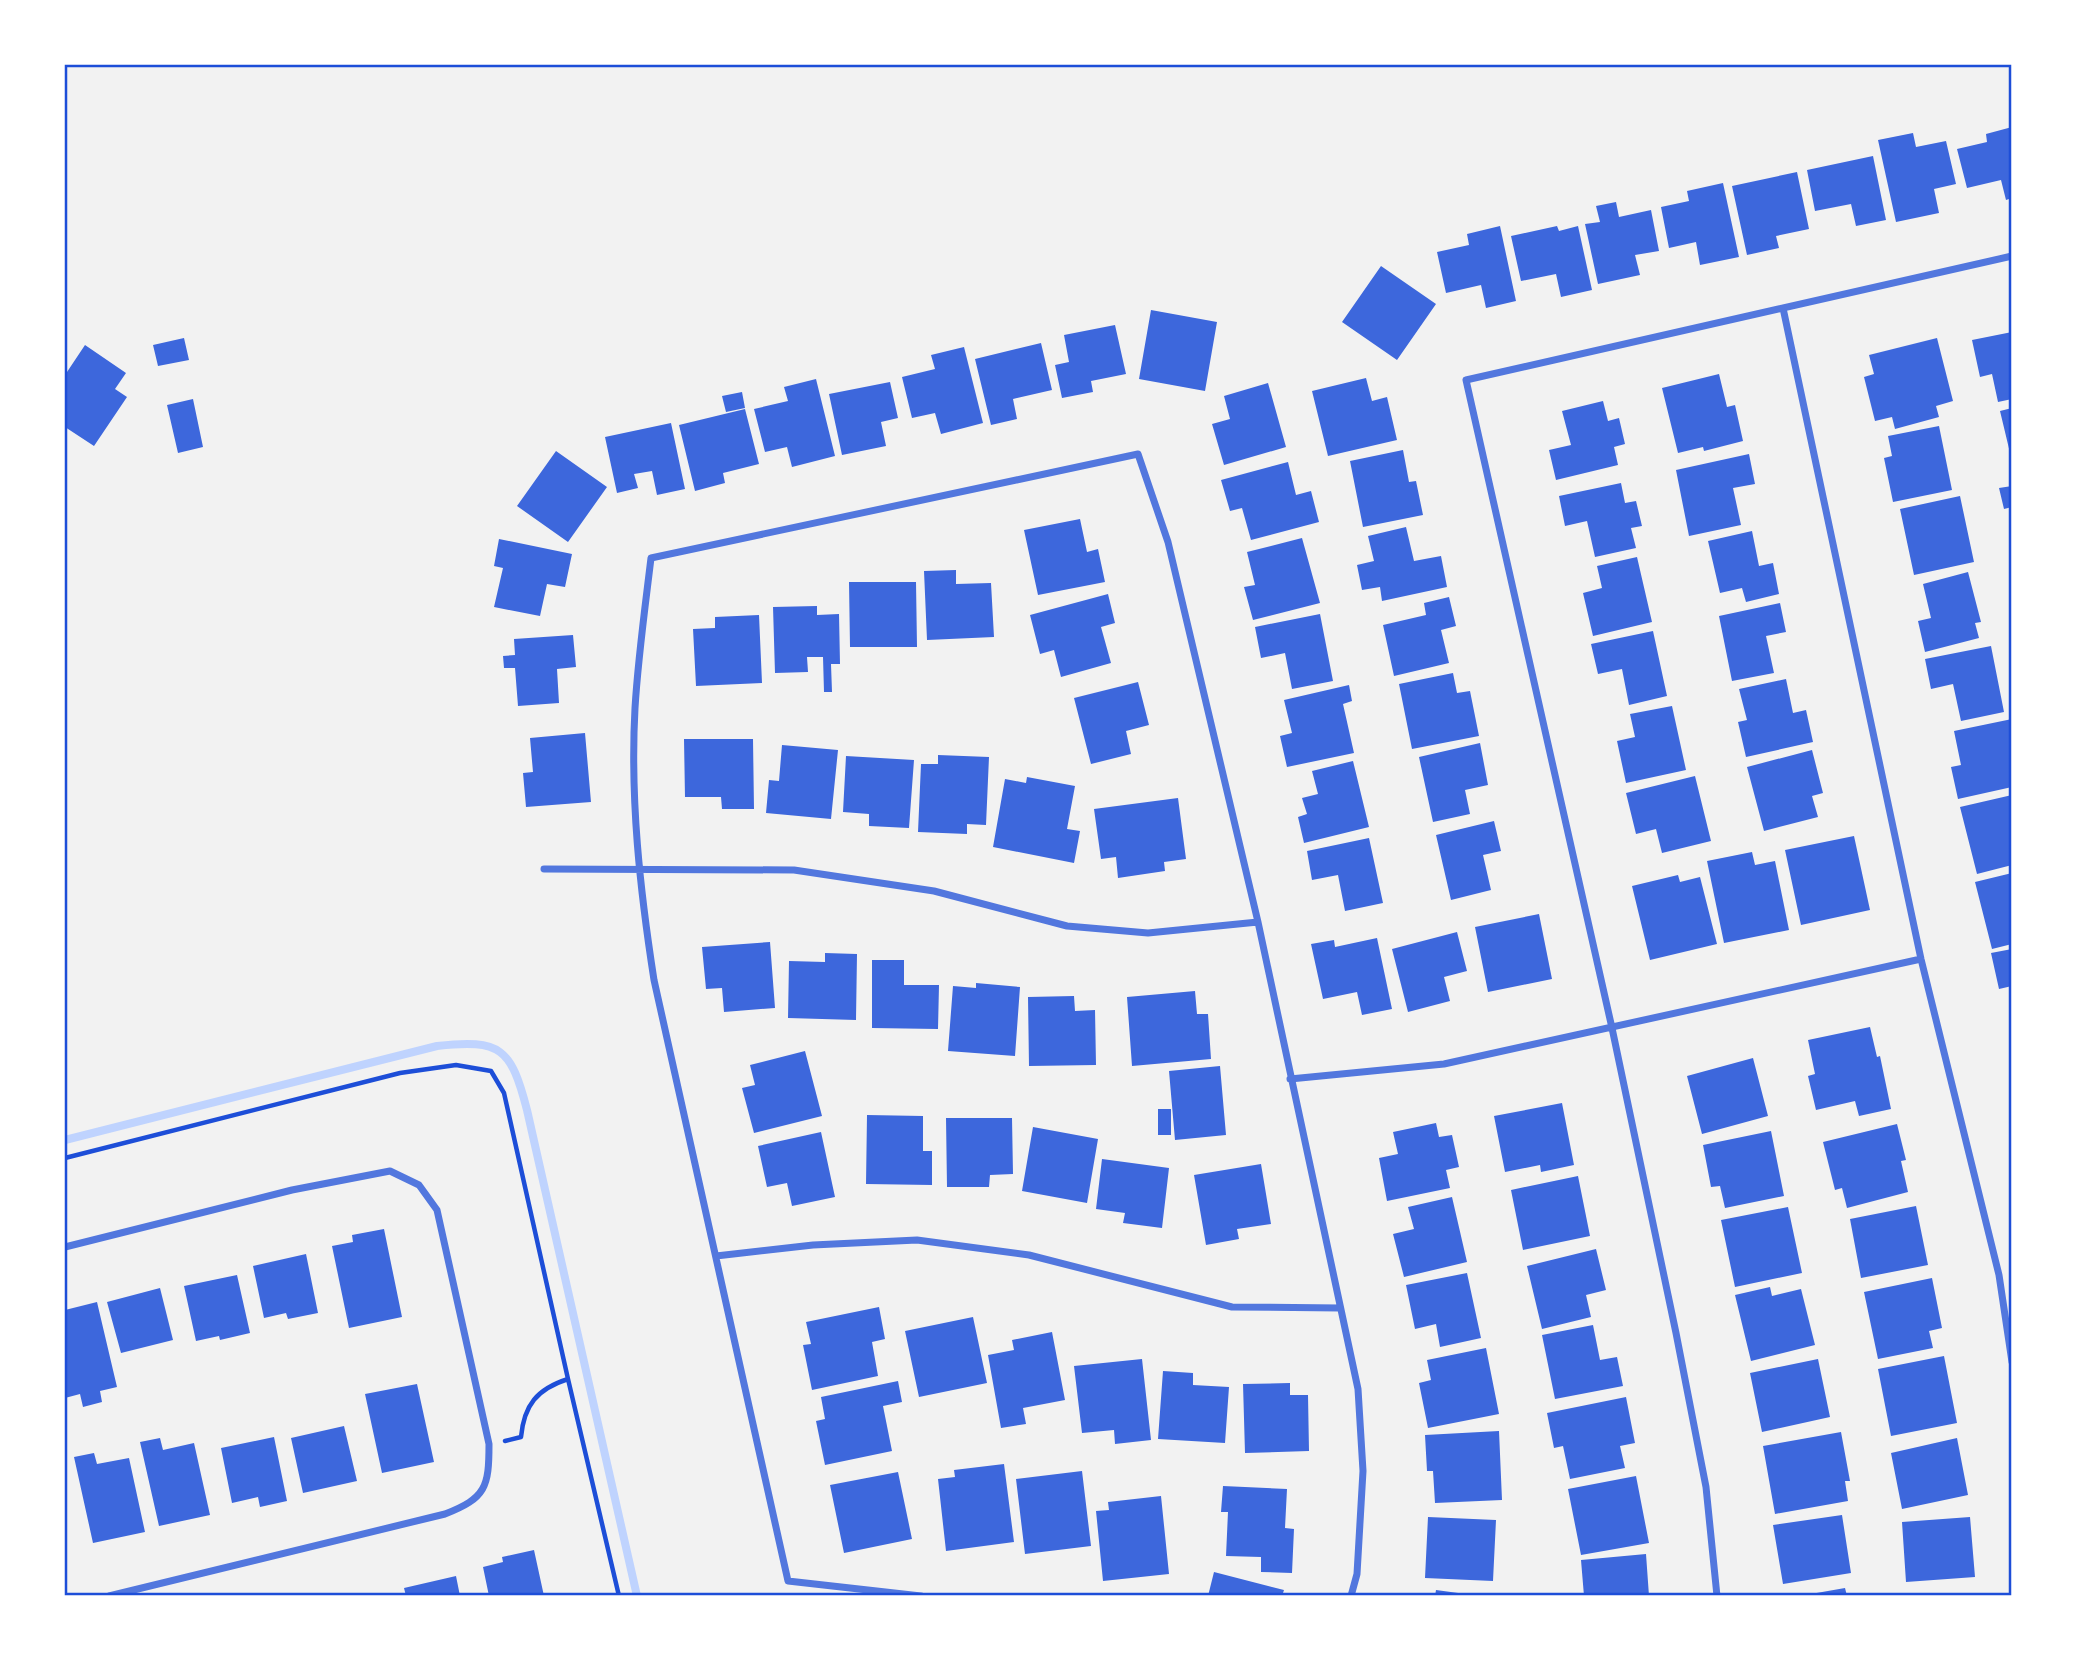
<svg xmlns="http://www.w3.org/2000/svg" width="2077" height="1661" font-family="'Source Sans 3',sans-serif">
  <rect width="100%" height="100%" fill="#f2f2f2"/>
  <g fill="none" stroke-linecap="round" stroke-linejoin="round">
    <path stroke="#bfd3fe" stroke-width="8" d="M65,1140l372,-94c64,-7 74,2 90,64l110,486"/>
  </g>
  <path fill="#3d67dc" d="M2012,127v71l-6,2 -5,-20 -34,8 -10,-39 30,-7 -1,-8z
    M1913,133l3,14 30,-6 10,43 -22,5 5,24 -43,9 -18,-82z
    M1873,156l13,64 -30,6 -5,-22 -36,7 -8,-41z
    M1797,172l12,57 -33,7 3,12 -32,7 -15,-69z
    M1723,183l16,74 -39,8 -4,-23 -27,6 -8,-41 28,-6 -2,-10z
    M1616,202l3,15 32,-7 8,41 -24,4 5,20 -42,9 -13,-60 15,-2 -4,-16z
    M1500,226l16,75 -30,7 -5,-23 -35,8 -9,-41 32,-7 -2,-11z
    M1557,226l2,5 19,-5 14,64 -31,7 -5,-23 -35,7 -10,-45z
    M1381,266l55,38 -39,56 -55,-38z
    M1151,310l66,12 -12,69 -66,-12z
    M1115,325l11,49 -35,7 2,11 -31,6 -7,-33 14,-3 -5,-27z
    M2012,332v67l-14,3 -6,-28 -12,3 -8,-37z
    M184,338l5,22 -31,6 -5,-21z
    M1937,338l16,63 -17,5 3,11 -44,12 -3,-12 -17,4 -11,-44 10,-3 -5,-19z
    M1041,343l11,47 -39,9 4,20 -26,6 -16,-66z
    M85,345l41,28 -11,16 12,8 -33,49 -29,-19v-52z
    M964,347l19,76 -42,11 -6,-21 -23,5 -10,-41 33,-8 -4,-14z
    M1719,374l8,33 8,-2 8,36 -39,10 -1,-4 -25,6 -16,-65z
    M1366,378l6,23 15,-4 10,43 -69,16 -16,-65z
    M816,379l19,77 -43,11 -5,-20 -22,5 -11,-43 34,-8 -4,-14z
    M890,382l8,36 -17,4 5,24 -44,9 -13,-61z
    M1268,383l18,64 -62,18 -12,-41 18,-5 -6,-23z
    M742,392l3,16 -19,4 -4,-16z
    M193,399l10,48 -25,6 -11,-48z
    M1603,401l5,20 11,-3 6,26 -11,3 4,18 -62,15 -7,-30 22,-5 -9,-34z
    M2012,408v49h-1l-11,-46z
    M745,409l14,55 -36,9 2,10 -30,8 -16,-66z
    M671,423l14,66 -28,6 -5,-24 -18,3 4,14 -21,5 -12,-56z
    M1939,426l13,64 -59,12 -9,-44 8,-2 -4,-20z
    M1403,450l6,32 7,-1 7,34 -60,12 -13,-66z
    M556,451l51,36 -39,55 -51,-36z
    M1749,454l6,30 -22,4 8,37 -52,11 -13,-66z
    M1288,462l8,33 15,-4 8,31 -68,18 -9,-32 -12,3 -9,-31z
    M1621,483l4,20 11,-2 6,25 -11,2 5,20 -41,9 -8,-36 -22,5 -6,-30z
    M2012,486v21l-8,2 -5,-21z
    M1960,496l14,66 -60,13 -14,-66z
    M1080,519l7,33 11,-3 7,33 -67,13 -14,-65z
    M1406,527l8,34 27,-5 6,31 -65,14 -2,-14 -18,3 -5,-25 17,-4 -6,-25z
    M1752,531l7,35 14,-3 6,31 -33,8 -4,-14 -22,5 -12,-52z
    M1302,538l18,65 -67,17 -9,-33 11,-2 -8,-33z
    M499,539l73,15 -7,33 -18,-3 -7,32 -46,-9 9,-39 -9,-2z
    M1637,557l15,65 -59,14 -10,-43 19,-5 -5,-22z
    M956,570v14l35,-1 3,54 -67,3 -3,-69z
    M1968,572l13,50 -6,1 4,15 -54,14 -7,-31 13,-3 -8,-34z
    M849,582h67l1,65h-67z
    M1108,594l7,29 -14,4 10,36 -50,14 -7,-27 -14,4 -10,-39z
    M1449,597l7,29 -15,4 8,33 -55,13 -11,-51 43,-10 -2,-12z
    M1780,603l6,29 -20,4 8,37 -42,8 -13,-65z
    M817,606v9l22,-1 1,50h-9l1,28h-8l-1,-35h-16l1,15 -33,1 -2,-66z
    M1320,614l13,67 -41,8 -7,-36 -24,5 -6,-31z
    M759,615l3,68 -66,3 -3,-57 22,-1v-11z
    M1653,631l14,65 -38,9 -7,-36 -24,5 -7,-30z
    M573,635l3,32 -19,2 2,34 -41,3 -3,-38h-11l-1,-12 12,-1 -1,-16z
    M1991,646l13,66 -43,9 -8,-37 -22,5 -6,-30z
    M1453,673l4,20 13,-2 9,45 -67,13 -13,-65z
    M1786,679l7,34 13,-3 7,32 -67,15 -8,-35 9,-2 -8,-31z
    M1138,682l11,43 -23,6 5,23 -40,10 -17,-66z
    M1349,685l3,16 -9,3 11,49 -67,14 -7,-31 12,-3 -8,-33z
    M1672,706l14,64 -60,13 -9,-42 18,-4 -5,-23z
    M2012,719v68l-54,12 -7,-32 10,-2 -7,-34z
    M585,733l6,69 -65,5 -3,-34 10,-1 -3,-34z
    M684,739h69l1,70h-32l-1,-12h-36z
    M1480,743l8,42 -23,5 5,24 -37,8 -14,-65z
    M782,745l56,5 -7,69 -65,-6 3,-33 10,1z
    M1812,750l11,43 -11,3 6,21 -54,14 -17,-64z
    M938,755l51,2 -3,68 -19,-1v10l-49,-2 3,-68h17z
    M846,756l68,4 -5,68 -40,-2v-12l-26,-2z
    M1353,761l16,66 -65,16 -6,-26 9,-3 -5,-16 16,-4 -6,-23z
    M1695,776l16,65 -49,12 -6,-24 -20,5 -10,-41z
    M1027,777l48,9 -8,43 13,2 -6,32 -81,-16 12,-68 21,4z
    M2012,795v70l-35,9 -17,-67z
    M1178,798l8,61 -22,3 1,9 -47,7 -2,-21 -15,2 -7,-50z
    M1494,821l7,30 -18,4 8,35 -40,10 -15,-65z
    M1854,836l16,74 -69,15 -16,-75z
    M1369,838l14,65 -38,8 -7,-36 -26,5 -5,-29z
    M1752,852l3,13 20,-4 14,69 -65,13 -17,-82z
    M2012,873v71l-20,5 -17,-67z
    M1678,875l2,7 20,-5 17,67 -67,16 -18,-74z
    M1539,914l13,65 -64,13 -13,-65z
    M1457,932l10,39 -23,6 6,24 -42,11 -16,-63z
    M1377,938l15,71 -30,6 -5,-23 -34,7 -12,-55 23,-4 1,7z
    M770,942l5,66 -51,4 -2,-24 -16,1 -4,-42z
    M2012,949v37l-13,3 -8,-36z
    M825,953l32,1 -1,66 -68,-2 1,-57 36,1z
    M872,960h32v25h35l-1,44 -66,-1z
    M976,983l44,4 -5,69 -67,-5 5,-65 23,2z
    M1195,991l2,23h11l3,45 -79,7 -5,-69z
    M1074,996l1,15 20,-1 1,55 -67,1 -1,-69z
    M1870,1027l7,30 3,-1 11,53 -32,7 -4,-15 -39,9 -8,-34 7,-2 -7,-34z
    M805,1051l17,65 -68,17 -12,-45 13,-3 -5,-20z
    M1753,1058l15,58 -66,18 -15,-58z
    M1220,1066l6,69 -51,5 -6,-69z
    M1562,1103l12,62 -33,7 -1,-7 -35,7 -11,-56z
    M1158,1109h13v26h-13z
    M867,1115l56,1v35h9v34l-66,-1z
    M946,1118h66l1,56 -23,1 -1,12h-42z
    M1436,1123l3,14 13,-2 7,32 -13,3 4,18 -63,13 -8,-43 19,-4 -5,-22z
    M1897,1124l9,36 -5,1 7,31 -61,16 -5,-20 -7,2 -12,-48z
    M1033,1127l65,12 -11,64 -65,-12z
    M1771,1131l13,65 -59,12 -5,-22 -9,1 -8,-42z
    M821,1132l14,65 -43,9 -5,-23 -20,4 -9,-41z
    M1102,1159l67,9 -7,60 -39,-5 2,-10 -29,-4z
    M1261,1164l10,60 -34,5 2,10 -33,6 -12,-70z
    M1578,1176l12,60 -67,14 -12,-60z
    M1452,1197l15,65 -63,15 -11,-43 21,-5 -6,-22z
    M1916,1206l12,59 -67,13 -11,-59z
    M1788,1207l14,66 -67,14 -14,-67z
    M384,1229l18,88 -53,11 -17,-82 21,-4 -1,-7z
    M1596,1249l10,41 -20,5 5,22 -49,12 -15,-63z
    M306,1254l12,59 -30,6 -2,-6 -22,5 -11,-52z
    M1467,1273l14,65 -41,9 -4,-23 -21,5 -9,-44z
    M237,1275l13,58 -30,7 -1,-4 -23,5 -12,-55z
    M1932,1278l10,50 -13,3 4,17 -55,11 -14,-67z
    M1770,1287l2,9 29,-7 14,56 -64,16 -16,-66z
    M160,1288l13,52 -52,13 -14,-51z
    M97,1302l20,85 -17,4 2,11 -19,5 -3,-13 -15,4v-88z
    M879,1307l6,32 -13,3 6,34 -66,14 -9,-45 8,-1 -5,-22z
    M973,1317l14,66 -68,14 -14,-66z
    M1593,1325l7,35 17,-3 6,29 -68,13 -13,-64z
    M1052,1332l13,68 -42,8 3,16 -25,4 -13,-73 26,-5 -2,-10z
    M1486,1348l13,66 -71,14 -9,-45 12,-3 -4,-20z
    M1944,1356l13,67 -66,13 -13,-67z
    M1142,1359l9,81 -36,4 -1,-14 -32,3 -8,-67z
    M1818,1359l12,58 -68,15 -12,-59z
    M1163,1371l30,2v12l36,2 -4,56 -67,-4z
    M898,1381l4,21 -19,4 9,45 -67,14 -9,-44 9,-2 -4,-22z
    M1290,1383v12h18l1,56 -64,2 -2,-69z
    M417,1384l17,78 -52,11 -17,-79z
    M1626,1397l9,46 -15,3 5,22 -55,11 -7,-33 -9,2 -7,-35z
    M344,1426l13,55 -54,12 -12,-55z
    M1499,1431l3,69 -67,3 -2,-32h-6l-2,-36z
    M1841,1432l9,49h-5l3,20 -73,13 -12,-68z
    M274,1437l13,64 -27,6 -2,-10 -26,6 -11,-55z
    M160,1438l3,12 31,-7 16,72 -51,11 -19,-84z
    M1957,1438l11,57 -66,14 -11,-56z
    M94,1453l3,11 32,-6 16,74 -52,11 -19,-86z
    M1004,1464l10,78 -68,9 -8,-72 17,-2 -1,-7z
    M1082,1471l9,75 -66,8 -9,-75z
    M898,1472l14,67 -68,14 -14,-68z
    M1636,1476l13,67 -68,12 -13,-66z
    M1223,1486l64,3 -2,39 9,1 -2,44 -31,-1v-15l-35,-1 2,-44h-7z
    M1161,1496l8,78 -66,7 -7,-70 13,-1 -1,-8z
    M1842,1515l9,58 -68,11 -10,-59z
    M1428,1517l68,3 -3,61 -68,-3z
    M1970,1517l5,60 -69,5 -4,-60z
    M534,1550l10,46h-55l-6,-29 20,-5 -1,-5z
    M1646,1554l3,42h-65l-3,-36z
    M1214,1572l70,18 -2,6h-74z
    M456,1576l4,20h-54l-2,-8z
    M1845,1588l2,8h-42v-1z
    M1436,1590l37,5v1h-38z"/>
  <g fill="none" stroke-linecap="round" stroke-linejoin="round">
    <path stroke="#1d4ed8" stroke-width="4.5" d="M65,1158l335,-85 56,-8 35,6 13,22 64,286
      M505,1441l16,-4c3,-32 16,-48 47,-58l51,217"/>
    <path stroke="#5277de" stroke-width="7" d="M1783,308l138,651 78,316 13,87
      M544,869l250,1 140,21 133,35 81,7 110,-11
      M1290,1079l154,-15 477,-105
      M65,1247l227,-57 98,-19 29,14 18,25 52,234c0,43 -3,54 -44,70l-336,82
      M716,1256l97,-11 104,-5 112,15 203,52 108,1
      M921,1596l-133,-15 -134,-601c-14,-90 -24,-181 -19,-272 3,-50 10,-100 16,-150l487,-104 30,88 90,380 100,467 5,82 -6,103 -6,22
      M1717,1596l-11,-109 -30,-154 -64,-305 -146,-648 546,-124"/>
  </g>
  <rect width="2077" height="1661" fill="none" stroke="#ffffff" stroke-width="133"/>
  <rect x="66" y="66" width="1944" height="1528" fill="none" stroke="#1d4ed8" stroke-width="2.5"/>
</svg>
